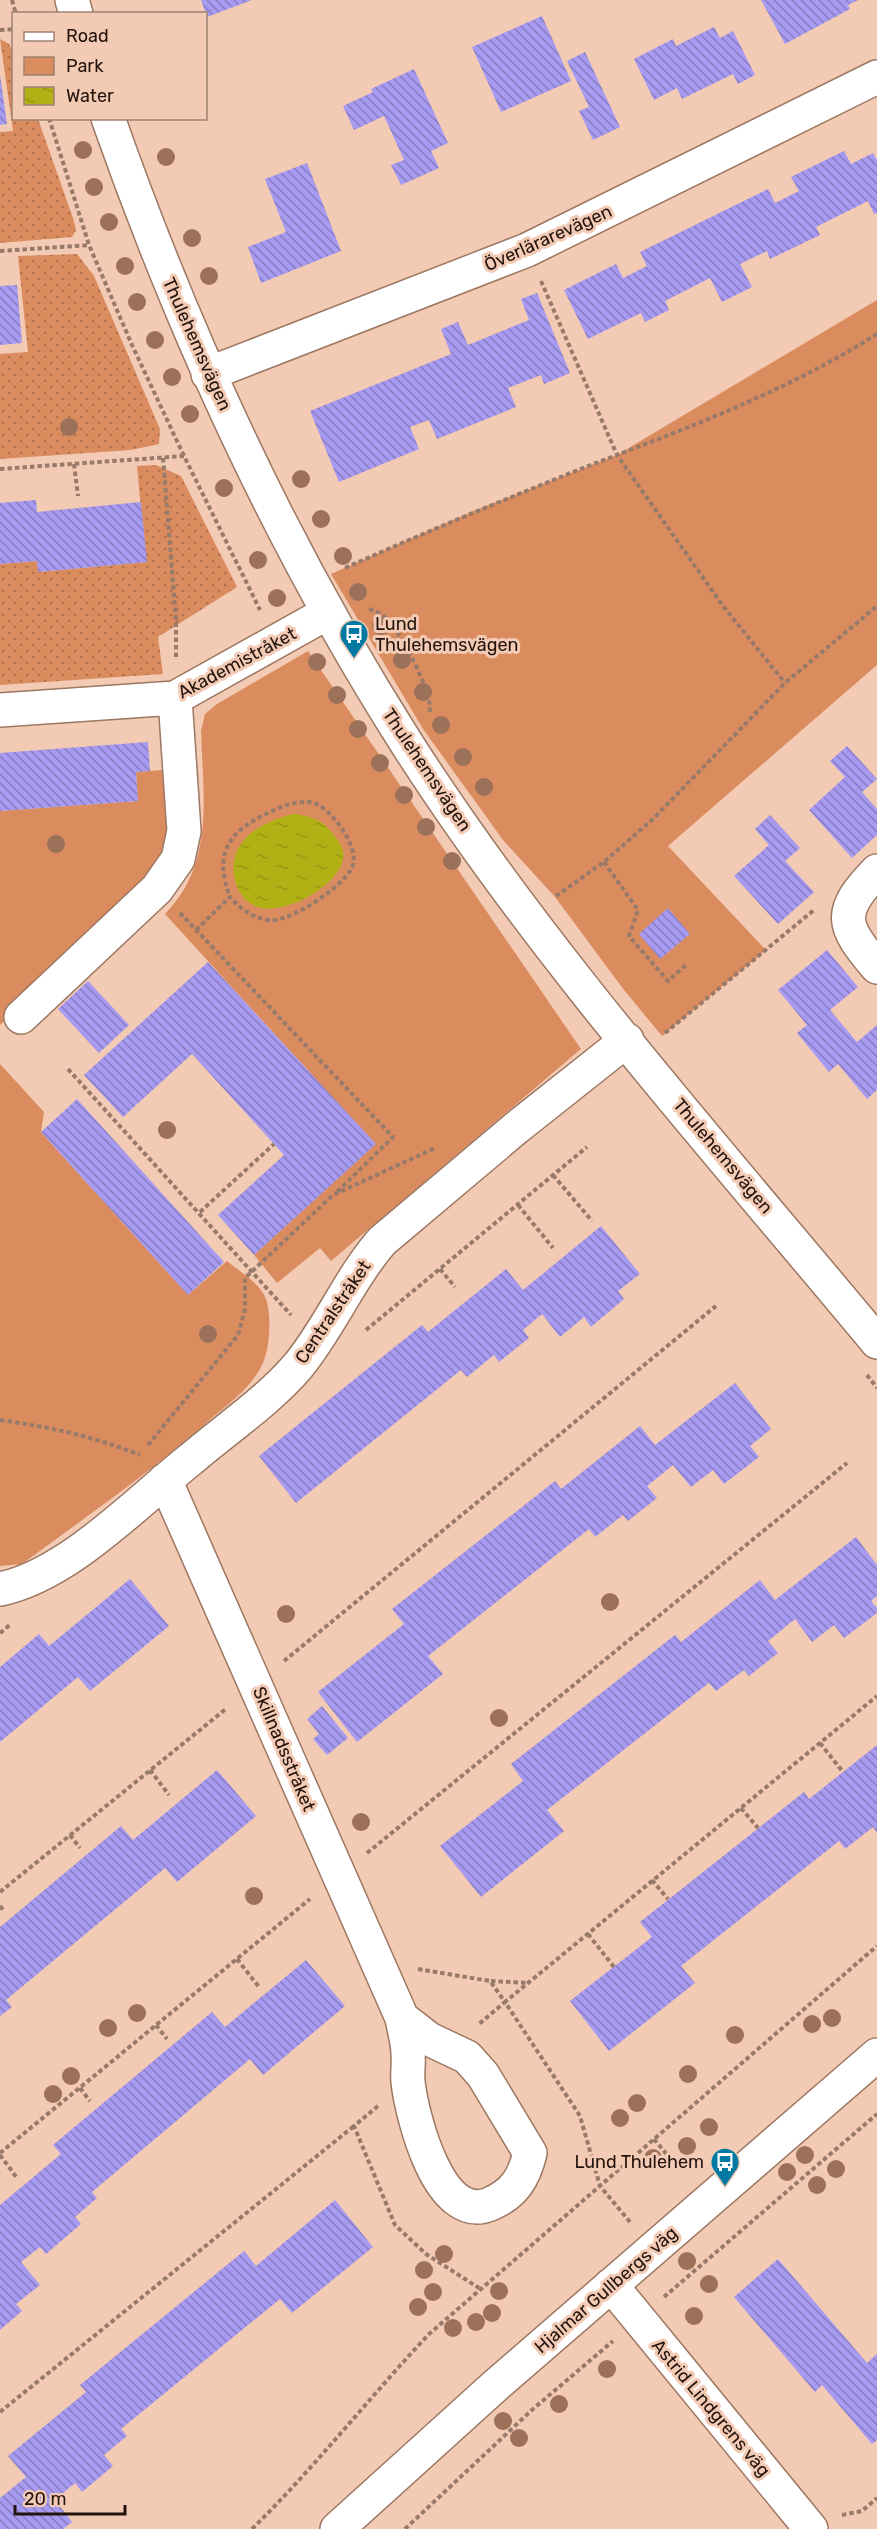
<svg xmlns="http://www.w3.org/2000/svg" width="877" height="2529" font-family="Rubik,sans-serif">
  <defs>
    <pattern id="grass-dots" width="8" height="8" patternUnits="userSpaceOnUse" patternTransform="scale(1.5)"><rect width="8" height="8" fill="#db8c5f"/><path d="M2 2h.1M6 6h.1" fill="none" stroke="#b1714d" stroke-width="1.8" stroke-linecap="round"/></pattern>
    <pattern id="water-ripples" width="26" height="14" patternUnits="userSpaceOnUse" patternTransform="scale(1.5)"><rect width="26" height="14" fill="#b1b116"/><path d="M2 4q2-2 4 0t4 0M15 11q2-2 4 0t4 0" fill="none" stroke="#989713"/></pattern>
    <pattern id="building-back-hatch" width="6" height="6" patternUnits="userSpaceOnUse" patternTransform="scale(1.5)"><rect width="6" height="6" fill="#a79af1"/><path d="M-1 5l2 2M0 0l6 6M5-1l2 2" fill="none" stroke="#887cc2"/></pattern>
  </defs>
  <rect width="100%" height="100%" fill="#f3cab4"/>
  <path fill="url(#grass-dots)" d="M0,39l9,5 4,8 1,66 24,1 35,99 3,12 -4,7 -72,6v-111l13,-1z
    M77,254l17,22 66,153 -1,15 -28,6 -131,9v-105l28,-2 -10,-96z
    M156,465l25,11 56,111 -79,50 5,37 -163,11v-121l37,-3 2,11 107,-10 -9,-96z"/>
  <path fill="#db8c5f" d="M877,300v365l-209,181 98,104 -104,86 -38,-46 -69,-93 -52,-57 -80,-111 -92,-155 145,-64 141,-55z
    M308,651l273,398 -250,212 -11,-13 -43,35 -23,-28 121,-111 -210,-230c50,-51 38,-117 36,-183l4,-17 12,-10z
    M162,770l5,57 -2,23 -20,42 -145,133v-214l138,-10 -2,-29z
    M0,1064l44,48 -3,20 147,163 39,-34c13,11 33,22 39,38 6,18 4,51 -5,68 -10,20 -30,35 -47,49 -60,54 -127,100 -192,148l-22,2z"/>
  <path fill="url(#water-ripples)" d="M294,814c17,2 29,6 39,20 6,7 12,15 10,25 -5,29 -68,63 -93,44 -9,-6 -14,-16 -16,-27 -6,-37 30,-55 60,-62z"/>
  <path fill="url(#building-back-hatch)" d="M201,0h51l-45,17z
    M761,0h97l-10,5 2,4 -65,35z
    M542,16l29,65 -70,31 -29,-65z
    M714,27l6,11 13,-7 22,44 -17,9 -5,-10 -51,25 -5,-11 -23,12 -20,-41 39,-20 3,7z
    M585,52l35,75 -27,13 -14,-29 10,-4 -22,-46z
    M414,69l34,74 -17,8 8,17 -38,17 -10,-20 13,-5 -20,-44 -30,14 -11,-24 30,-14 -2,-3z
    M0,75l7,49 -7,1z
    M844,151l7,13 22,-11 4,7v53l-3,1 -6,-13 -52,26 4,8 -50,24 -3,-8 -27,13 12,23 -30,15 -12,-24 -45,23 4,9 -24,12 -4,-9 -53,26 -24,-49 52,-26 7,14 24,-12 -7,-14 128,-63 7,14 24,-12 -8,-14z
    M307,163l34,88 -80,32 -13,-36 38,-15 -21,-53z
    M17,285l5,58 -22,2v-59z
    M537,293l33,80 -26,11 -3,-9 -33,13 8,19 -79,32 -8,-19 -19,7 9,22 -80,33 -29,-71 141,-57 -10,-25 17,-7 10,23 61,-25 -8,-21z
    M36,500l1,12 104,-10 6,60 -109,10 -1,-11 -37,3v-61z
    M148,742l2,29 -14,1 2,29 -138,10v-58z
    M847,746l30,33 -15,13 15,17v26l-25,23 -43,-48 36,-33 -15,-16z
    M770,815l30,33 -15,13 29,31 -36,32 -44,-48 35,-31 -14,-16z
    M668,908l22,26 -30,25 -21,-25z
    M827,950l31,37 -28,23 27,32 20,-17v65l-10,9 -29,-35 -9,8 -32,-39 10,-8 -29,-35z
    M208,962l168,182 -122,111 -36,-40 66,-60 -92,-101 -69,63 -39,-42z
    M88,981l41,44 -30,28 -41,-44z
    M77,1099l147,163 -36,33 -147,-163z
    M601,1226l39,48 -22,17 6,8 -33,28 -7,-10 -24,20 -18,-23 -19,16 6,8 -30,24 -5,-7 -27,22 -6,-7 -165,133 -37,-47 163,-131 6,7 78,-63 17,21z
    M735,1383l36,46 -21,17 9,11 -35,27 -11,-14 -22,17 -18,-22 -26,21 10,12 -29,23 -5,-6 -28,22 -6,-8 -161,127 15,18 -86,68 -39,-50 86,-68 -12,-15 163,-128 6,8 79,-63 15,19z
    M856,1537l21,28v31l-6,5 6,7v5l-33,25 -10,-13 -22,17 -17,-23 -27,22 10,12 -29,23 -5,-6 -28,21 -7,-8 -162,127 17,21 -83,66 -41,-51 83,-65 -12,-17 164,-129 6,7 79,-62 15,20z
    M130,1579l39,47 -79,65 -12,-14 -78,65v-75l39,-33 10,12z
    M322,1706l26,32 -21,17 -14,-16 6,-5 -12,-15z
    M877,1745v88l-4,-6 -28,22 -6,-8 -158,125 14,17 -86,68 -39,-50 82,-64 -12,-15 164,-130 5,7z
    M217,1770l39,46 -79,66 -12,-14 -159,132 6,7 -12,9v-89l121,-101 12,14z
    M306,1960l39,46 -82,69 -13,-16 -158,133 5,6 -22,19 6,7 -35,30 -6,-7 -19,15 19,23 -24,19 6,7 -22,19v-125l61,-51 -8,-9 159,-133 13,15z
    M335,2200l38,47 -81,66 -12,-14 -159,130 6,7 -23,19 9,11 -31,26 -7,-9 -20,17 17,22 -9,7h-63v-31l26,-21 -18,-21 78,-64 -6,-7 164,-134 12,15z
    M778,2259l89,104 10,-9v86l-5,4 -50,-59 -7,7 -81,-95z"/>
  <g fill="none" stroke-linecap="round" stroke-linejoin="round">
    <g stroke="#9c7762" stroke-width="36">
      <path id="minor" d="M72,0l4,14
        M108,118c77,219 174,430 299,626 135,211 310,405 470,598
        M208,374l319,-124 350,-173
        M0,710l175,-12 152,-85
        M877,871c-40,41 -36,54 0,96
        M21,1017l136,-128 21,-30 6,-28 -9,-133
        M165,1480l237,538c2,12 6,24 6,36 1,10 -1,19 0,28 4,34 31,144 82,122 24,-10 34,-26 40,-51l-47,-78 -16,-18 -38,-18 -27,-21
        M0,1589c68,-14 137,-87 191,-130 35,-30 77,-58 107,-93 32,-39 51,-87 84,-125l134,-113 111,-88
        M611,2285l200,244
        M337,2529l158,-143 382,-331"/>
    </g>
    <path stroke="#987a6b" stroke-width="4" stroke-dasharray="4.5 3" stroke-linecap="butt" d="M12,0l4,14
      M0,30l14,-1
      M49,118l40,127 43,100 52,111 76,154
      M0,251l89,-6
      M541,281l76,174 106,151 62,77
      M163,458l13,162v38
      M74,464l4,32
      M0,469l184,-13
      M345,568c81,-36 161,-69 243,-102 100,-38 199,-75 289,-132
      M369,609c7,2 15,6 20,12 12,13 47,77 40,93
      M604,862l34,48 -9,26 39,45 18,-16
      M556,896l48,-34 49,-43 132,-136 92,-77
      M180,913l213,224 -57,56
      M196,930l34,-33c11,12 21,20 38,23 20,4 79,-35 85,-55 6,-19 -24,-61 -43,-63 -14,-1 -28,4 -40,10 -41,19 -57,40 -40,85
      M665,1033l149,-123
      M68,1069l223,246
      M553,1175l39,46
      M518,1205l35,43
      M200,1212l74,-68
      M440,1269l15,18
      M366,1330l221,-183
      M867,1375l10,13
      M0,1420c50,7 92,16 140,35
      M148,1445l90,-110 7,-25v-32l88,-83 102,-47
      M0,1633l11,-9
      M284,1661l432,-355
      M820,1743l23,29
      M150,1770l19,25
      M741,1808l17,20
      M70,1835l10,13
      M367,1853l480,-390
      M652,1880l16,19
      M0,1892l227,-184
      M0,1906l4,5
      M588,1934l26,33
      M237,1959l22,28
      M418,1969l72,12 15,21 -26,22
      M491,1981l37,2
      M156,2025l11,14
      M80,2088l10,13
      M378,2106l-24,20 41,99 31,29 53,34
      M654,2139l19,23 22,3
      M0,2153l310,-254
      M0,2155l17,23
      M630,2222l-30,-36 -20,-70 -75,-114 372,-306
      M664,2297l213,-183
      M0,2412l354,-286
      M842,2515l20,-4 15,-13
      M252,2529c63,-62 117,-131 177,-195l448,-388
      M405,2529l128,-120 80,-68"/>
    <use href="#minor" stroke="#fff" stroke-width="33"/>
  </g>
  <g fill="#9c7159">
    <circle cx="83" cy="150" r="9"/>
    <circle cx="166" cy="157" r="9"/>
    <circle cx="94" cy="187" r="9"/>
    <circle cx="109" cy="222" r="9"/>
    <circle cx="192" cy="238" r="9"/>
    <circle cx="125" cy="266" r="9"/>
    <circle cx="209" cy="276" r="9"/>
    <circle cx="137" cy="302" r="9"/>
    <circle cx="155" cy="340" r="9"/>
    <circle cx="172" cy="377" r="9"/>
    <circle cx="190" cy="414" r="9"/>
    <circle cx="69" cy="427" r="9"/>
    <circle cx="301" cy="479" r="9"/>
    <circle cx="224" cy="488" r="9"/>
    <circle cx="321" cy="519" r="9"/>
    <circle cx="343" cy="556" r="9"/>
    <circle cx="258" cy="560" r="9"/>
    <circle cx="358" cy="592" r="9"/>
    <circle cx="277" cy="598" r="9"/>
    <circle cx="381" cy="626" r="9"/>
    <circle cx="402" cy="660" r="9"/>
    <circle cx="317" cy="662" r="9"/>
    <circle cx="423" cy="692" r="9"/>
    <circle cx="337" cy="695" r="9"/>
    <circle cx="441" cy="725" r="9"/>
    <circle cx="358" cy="729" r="9"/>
    <circle cx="463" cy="757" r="9"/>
    <circle cx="380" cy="763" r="9"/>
    <circle cx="484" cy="787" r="9"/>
    <circle cx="404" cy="795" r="9"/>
    <circle cx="426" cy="827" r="9"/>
    <circle cx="56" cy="844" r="9"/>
    <circle cx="452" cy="861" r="9"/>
    <circle cx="167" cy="1130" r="9"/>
    <circle cx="208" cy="1334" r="9"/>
    <circle cx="610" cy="1602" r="9"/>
    <circle cx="286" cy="1614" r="9"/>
    <circle cx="499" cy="1718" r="9"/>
    <circle cx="361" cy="1822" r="9"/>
    <circle cx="254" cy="1896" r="9"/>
    <circle cx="137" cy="2013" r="9"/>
    <circle cx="832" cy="2018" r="9"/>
    <circle cx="812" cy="2024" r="9"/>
    <circle cx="108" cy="2028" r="9"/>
    <circle cx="735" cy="2035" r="9"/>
    <circle cx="688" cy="2074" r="9"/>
    <circle cx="71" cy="2076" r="9"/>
    <circle cx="53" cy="2094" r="9"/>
    <circle cx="637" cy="2103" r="9"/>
    <circle cx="620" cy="2118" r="9"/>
    <circle cx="709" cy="2127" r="9"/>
    <circle cx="687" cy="2146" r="9"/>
    <circle cx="805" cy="2155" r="9"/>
    <circle cx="653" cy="2158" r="9"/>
    <circle cx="836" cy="2169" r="9"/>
    <circle cx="787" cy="2172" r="9"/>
    <circle cx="817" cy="2185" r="9"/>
    <circle cx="444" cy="2254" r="9"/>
    <circle cx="687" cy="2261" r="9"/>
    <circle cx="424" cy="2270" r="9"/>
    <circle cx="709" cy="2284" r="9"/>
    <circle cx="499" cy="2291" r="9"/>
    <circle cx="433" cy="2292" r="9"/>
    <circle cx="418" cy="2307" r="9"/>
    <circle cx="492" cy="2313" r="9"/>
    <circle cx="694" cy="2316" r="9"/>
    <circle cx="476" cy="2322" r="9"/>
    <circle cx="453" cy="2328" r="9"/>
    <circle cx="607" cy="2369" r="9"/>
    <circle cx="559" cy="2404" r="9"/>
    <circle cx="503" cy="2421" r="9"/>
    <circle cx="519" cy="2438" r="9"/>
  </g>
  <defs>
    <g id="bus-pin" transform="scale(1.5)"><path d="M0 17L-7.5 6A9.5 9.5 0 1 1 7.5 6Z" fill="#007aa2" stroke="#f3cab4"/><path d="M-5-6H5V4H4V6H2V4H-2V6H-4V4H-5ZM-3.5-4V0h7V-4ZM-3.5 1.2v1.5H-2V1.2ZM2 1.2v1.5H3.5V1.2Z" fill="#fff"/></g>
  </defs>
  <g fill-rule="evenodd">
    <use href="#bus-pin" x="354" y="634"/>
    <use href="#bus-pin" x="725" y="2162"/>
  </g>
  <g text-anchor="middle" stroke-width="6" stroke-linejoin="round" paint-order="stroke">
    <g font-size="18" fill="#22130c" stroke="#f3cab4">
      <text transform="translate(548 238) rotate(-24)" y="6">Överlärarevägen</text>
      <text transform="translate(197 344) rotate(66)" y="6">Thulehemsvägen</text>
      <text transform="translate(237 663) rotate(-28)" y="6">Akademistråket</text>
      <text transform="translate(427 770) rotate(56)" y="6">Thulehemsvägen</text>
      <text transform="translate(723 1156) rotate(50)" y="6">Thulehemsvägen</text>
      <text transform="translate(333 1312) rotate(-56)" y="6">Centralstråket</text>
      <text transform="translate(284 1749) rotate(67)" y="6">Skillnadsstråket</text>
      <text transform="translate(606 2290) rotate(-41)" y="6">Hjalmar Gullbergs väg</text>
      <text transform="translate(711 2408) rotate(50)" y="6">Astrid Lindgrens väg</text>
    </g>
    <g font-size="18" fill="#22130c" stroke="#f3cab4" text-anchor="start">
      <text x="375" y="630">Lund<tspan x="375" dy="21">Thulehemsvägen</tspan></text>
      <text x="704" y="2168" text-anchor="end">Lund Thulehem</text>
    </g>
  </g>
  <rect x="12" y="12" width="195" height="108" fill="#f3cab4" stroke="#9f8171" stroke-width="1.5"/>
  <rect x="24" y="32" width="30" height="9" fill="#ffffff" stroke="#9f8171" stroke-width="1.5"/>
  <text x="66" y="42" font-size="18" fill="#22130c">Road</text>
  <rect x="24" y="57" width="30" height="18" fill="#db8c5f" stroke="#9f8171" stroke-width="1.5"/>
  <text x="66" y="72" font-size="18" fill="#22130c">Park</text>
  <rect x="24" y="87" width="30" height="18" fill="url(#water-ripples)" stroke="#9f8171" stroke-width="1.5"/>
  <text x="66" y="102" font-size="18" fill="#22130c">Water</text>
  <path d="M15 2505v9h110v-9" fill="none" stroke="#22130c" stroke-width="3"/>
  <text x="24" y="2505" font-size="18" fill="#22130c" stroke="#f3cab4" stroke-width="4.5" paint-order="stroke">20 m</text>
</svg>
